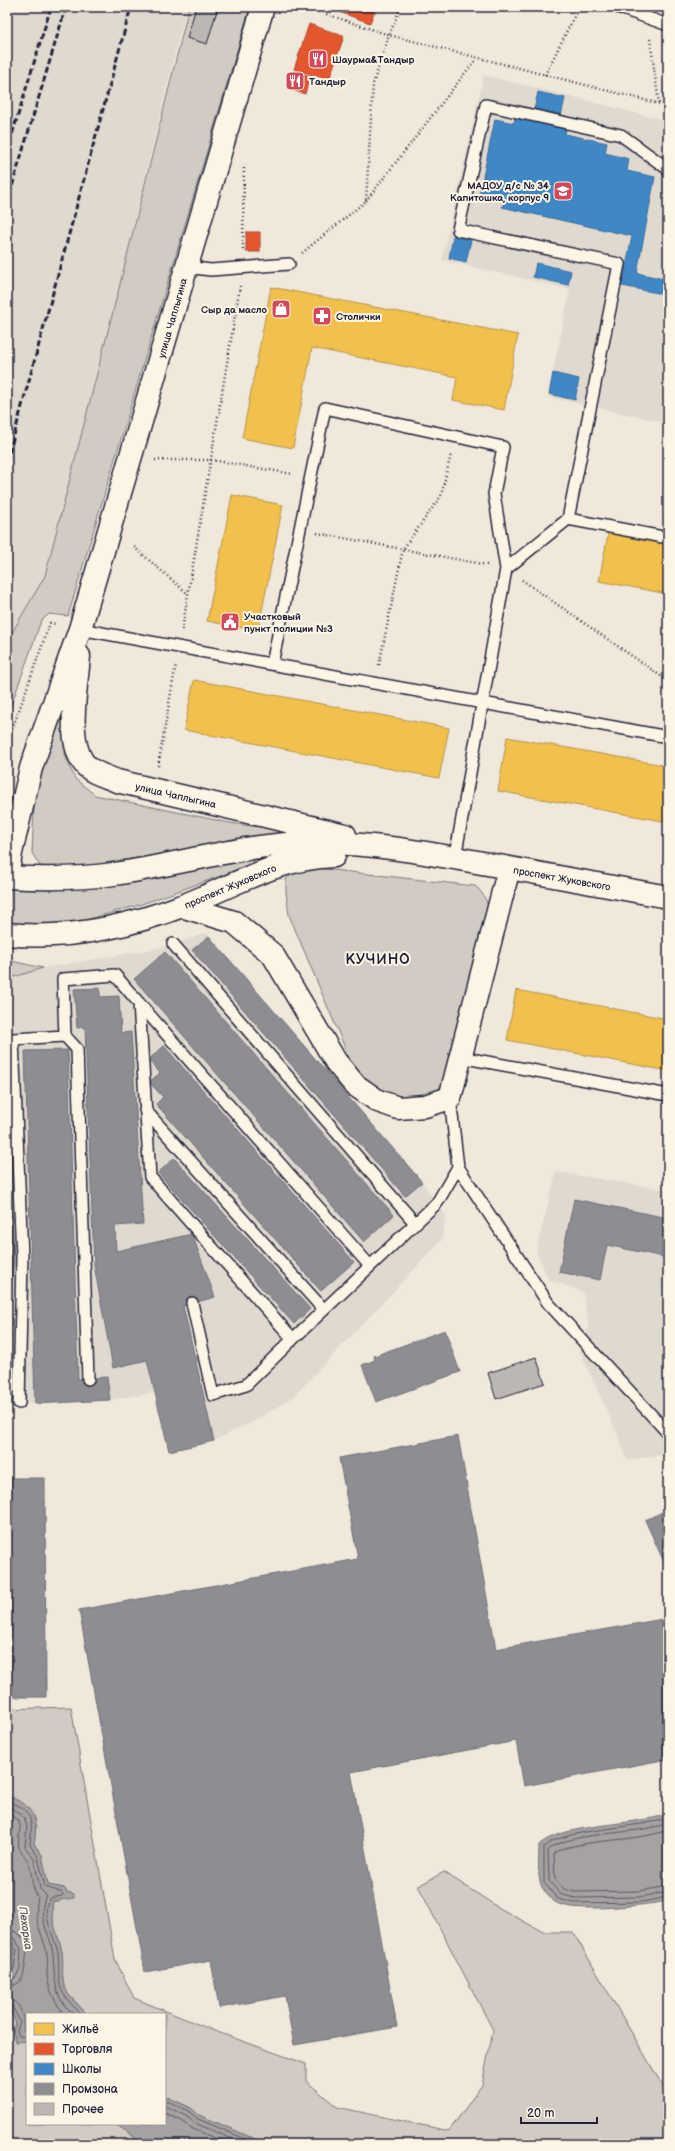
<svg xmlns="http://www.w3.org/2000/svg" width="675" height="2151" font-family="'Balsamiq Sans',sans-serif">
  <rect width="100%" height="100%" fill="#efe8db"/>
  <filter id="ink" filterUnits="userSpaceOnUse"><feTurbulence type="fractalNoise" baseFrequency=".025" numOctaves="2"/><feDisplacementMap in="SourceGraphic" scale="8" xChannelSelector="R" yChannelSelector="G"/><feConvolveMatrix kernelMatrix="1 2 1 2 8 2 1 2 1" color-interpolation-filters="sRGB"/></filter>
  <g filter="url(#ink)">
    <path fill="#e0d9cf" d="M7,7h181l-10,33 -60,252 -73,284 -38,65z
      M484,75l184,46v302l-120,-26 22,-108 -128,-29z
      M206,933l216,249 24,34 -5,25 -146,154 -33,22 -48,24 -45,10 -14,-59 -45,8 -75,4 -28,-1v-424l36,-11 122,-21z
      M556,1172l112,18v264l-41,6 -10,-27 -40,-88 12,-17 -6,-36 -35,-13 -12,-28z"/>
    <path fill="#d1cbc3" stroke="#7a767f" d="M189,7h61l-182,609 -19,-2 -8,7 -34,96v-76l38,-65 73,-284z
      M68,679l-3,76 10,24 20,16 135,28 65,9 -195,32 -46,6 -14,-4 -8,-13 2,-45 4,-31z
      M252,860l2,4 -115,41 -82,23 -50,-1v-42l131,-6z
      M315,868l160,18c11,8 13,20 16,32l-44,158 -10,15 -15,11 -25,-2 -31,-18 -13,-15 -64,-152 -3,-23v-13l10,-8z
      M7,960l36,8 -36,11z
      M71,1707l44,252 19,39 78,32 94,34v17l31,26 112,24 33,-46 11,-55 -75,-144 26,-14 52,34 47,26h30l95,163v49h-402l-67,-29 -8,-7 -26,-12v-82h-80c-2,-7 -15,-15 -19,-24 -6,-12 -2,-25 -4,-37 -3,-19 -13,-32 -9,-52h7l7,-9 -3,-4 -16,-3 -6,-30 -8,-11 2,-18 -12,-21 -17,-11v-85z
      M7,1943l6,8c-3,8 -1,15 -6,23z
      M7,2004l9,19 -3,8 3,10h11v83h88l16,10 9,10h-133z"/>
    <path fill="#a6a2a2" stroke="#716f79" d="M7,1794c5,4 11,6 16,10 15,10 13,25 11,40l8,11 6,30 16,3 3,4 7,2v4l-21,3c-4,20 6,33 9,52 2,12 -2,25 4,37 4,9 17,18 19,24h-58v27l-11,1 -3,-11 3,-8 -9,-19v-30l4,-6 -1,-10 3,-7 -6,-8z
      M668,1814v87c-22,4 -96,13 -113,1 -6,-4 -11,-11 -14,-17 -4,-12 -2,-27 -2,-40 21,-21 98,-20 129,-31z
      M165,2096l26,12 8,7 67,29h-126l-9,-10 -16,-10h50z"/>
    <path fill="#f2c14e" stroke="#b49148" d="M271,287l247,48 -14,75 -51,-10 4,-23 -145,-29 -19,100 -51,-10z
      M232,495l51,10 -25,126 -51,-10z
      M609,529l59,11v54l-69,-13z
      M194,680l255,48 -10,50 -255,-48z
      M507,737l161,29v56l-170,-31z
      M516,990l152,29v52l-161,-31z"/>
    <path fill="#e4572e" stroke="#aa4732" d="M325,7h51l-6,16z
      M309,24l35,12 -15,44 -35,-11z
      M294,71l16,5 -5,18 -17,-5z
      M246,232h14v20h-14z"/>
    <path fill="#3f88c5" stroke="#36699c" d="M538,92l27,6 -4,18 -27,-6z
      M515,118l51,11 -1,5 42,9 -2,10 24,6 -2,12 28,6 -18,96 31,7v15l-46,-9 10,-50 -130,-29 2,-5 -25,-6 16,-77 19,4z
      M453,236l18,4 -5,22 -17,-4z
      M536,263l35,8 -3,14 -35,-8z
      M553,373l26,6 -4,21 -26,-6z"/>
    <path fill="#8d8d92" stroke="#6d6d78" d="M209,936l213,246 -17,14 -213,-246z
      M165,952l229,263 -30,27 -230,-263z
      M100,988v9l19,-1 2,37 10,-1 12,192 -28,2 1,25 76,-17 23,63 -32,9 31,135 -45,10 -22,-91 -34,8 -19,-103 -9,-238 -8,1 -3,-39z
      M164,1046l190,216 -33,29 -165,-187 7,-7 -14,-15 11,-9 -12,-13z
      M68,1050l10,329 29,-2 3,23 -75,4 -10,-353z
      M7,1146l7,112 -7,65z
      M174,1158l136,151 -16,15 -136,-151z
      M574,1199l94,19v40l-61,-13 -7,35 -41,-8z
      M445,1330l15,42 -84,30 -14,-37 13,-5 -1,-4z
      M458,1436l38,213 172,-31v141l-144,27 -8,-45 -165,31 46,255 -103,18 -9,-49 -66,12 -8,-48 -66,12 -66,-362 279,-51 -19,-101z
      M7,1478h38l1,219h-39z
      M665,1511l3,8v52l-23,-51z"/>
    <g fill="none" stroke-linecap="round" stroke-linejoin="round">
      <path stroke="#575564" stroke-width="1" d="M7,1799c4,4 9,5 14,8 14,10 10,24 9,38l8,12 7,30 16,5 2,2 -1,2c-3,1 -9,0 -12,3 -11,11 6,41 8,54 2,13 -2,27 5,40 5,9 12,14 18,21
        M7,1806l11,6 6,6 3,9 -2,20 9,12 6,30 6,6c-10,25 5,37 7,60 2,21 0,45 21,59
        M7,1813c22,11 9,17 12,34 1,6 6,9 9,14 5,11 2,25 10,36 -5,29 5,34 9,58 1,6 0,13 0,19 1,15 8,28 17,40
        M668,1818c-27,10 -108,11 -124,29v36l14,16 16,4 67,-1 27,-5
        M668,1823c-34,13 -91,7 -120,26l1,32 11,13 14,4 66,-1 28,-5
        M668,1830c-28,10 -61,9 -90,15 -8,2 -17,3 -24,8l1,26 9,10 11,3 65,-1 28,-5
        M7,1930c17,0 21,16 19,29 -3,13 0,27 -19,27
        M7,1936l8,3 6,10 -1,20 -5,9 -8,2
        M7,1941l5,1 5,9c-3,8 -1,17 -6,23l-4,1
        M7,1999c14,0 18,21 16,32l4,1
        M7,2004l5,2 8,16 -3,9 2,5 8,1
        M165,2100l23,11 10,8 59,25
        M165,2106l21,10 9,7 49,21
        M165,2113l17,8 11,8 36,15"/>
    </g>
    <path fill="#bcb7b3" stroke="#22223b" d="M196,7h22l-11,37 -20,-6z
      M536,1357l9,26 -49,16 -8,-26z"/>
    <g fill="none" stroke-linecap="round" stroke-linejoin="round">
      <g stroke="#22223b" stroke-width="14">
        <path id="lane" d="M617,7l51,18
          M186,267l25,3 78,-6
          M568,519l100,19
          M80,629l588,108
          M272,664l53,-256 178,39 -9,47 12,75
          M455,858l51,-289 62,-50 51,-255 -161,-34 28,-125 135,30 47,34
          M173,944l242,279
          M139,1003l231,263
          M65,1036l12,13 11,330
          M460,1057l208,38
          M450,1098l8,69 90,136 120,130
          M145,1110l179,200
          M192,1303l21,92 33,-10 47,-46
          M19,1403l3,-146 -9,-218 52,-3 -2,-57 52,-4 24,28 11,174 143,162 144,-136 21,-36"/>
      </g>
      <g stroke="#22223b" stroke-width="25">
        <path id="secondary" d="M79,656c-2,28 -13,82 4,106 7,11 23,14 34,19l228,54
          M7,877l4,-24 20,-85 49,-139 183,-622
          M7,877c36,2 72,2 107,-3 62,-9 123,-28 186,-31 65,-2 129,10 193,22 58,11 117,21 175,32
          M181,906l53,16 39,33 63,107 19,23 23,16 20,7 27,-2 25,-8 59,-230
          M7,934c60,6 120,-7 175,-28 52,-20 95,-48 152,-50"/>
      </g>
      <path stroke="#22223b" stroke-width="2.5" stroke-dasharray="1 3" stroke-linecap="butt" d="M311,9l78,26 279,71
        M650,39l9,65
        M545,75l34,-68
        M366,201l110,-142
        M243,249l1,-85
        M302,253l64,-52 7,-117 16,-49 12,-28
        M155,460h56l82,14
        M317,533l170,32
        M134,547l53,46
        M522,580l146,101
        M182,630l58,-344
        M379,665l24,-116 38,-53 10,-42
        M7,744l43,-121 6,1
        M158,766l18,-102"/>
      <use href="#lane" stroke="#fcf5e5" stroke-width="11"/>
      <use href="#secondary" stroke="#fcf5e5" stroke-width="22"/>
      <path stroke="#22223b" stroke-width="3" stroke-dasharray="6 3" stroke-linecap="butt" d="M7,151l44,-144
        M7,203l59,-196
        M7,461l124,-454"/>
    </g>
  </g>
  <defs>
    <g id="restaurant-square" transform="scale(1)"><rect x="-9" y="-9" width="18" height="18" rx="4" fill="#d1495b" stroke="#fcf5e5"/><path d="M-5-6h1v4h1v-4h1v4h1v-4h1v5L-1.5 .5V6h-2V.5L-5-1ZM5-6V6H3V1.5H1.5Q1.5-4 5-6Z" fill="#fff"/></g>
    <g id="school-square" transform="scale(1)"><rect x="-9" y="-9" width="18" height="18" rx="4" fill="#d1495b" stroke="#fcf5e5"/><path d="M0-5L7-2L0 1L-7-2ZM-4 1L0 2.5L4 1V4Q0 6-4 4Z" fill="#fff"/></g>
    <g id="shop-square" transform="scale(1)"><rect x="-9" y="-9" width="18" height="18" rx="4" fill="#d1495b" stroke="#fcf5e5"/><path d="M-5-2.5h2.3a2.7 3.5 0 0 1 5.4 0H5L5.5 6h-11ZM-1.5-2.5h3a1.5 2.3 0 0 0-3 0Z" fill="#fff"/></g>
    <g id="pharmacy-square" transform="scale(1)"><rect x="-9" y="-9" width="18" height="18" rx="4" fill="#d1495b" stroke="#fcf5e5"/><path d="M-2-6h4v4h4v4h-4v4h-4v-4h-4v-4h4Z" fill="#fff"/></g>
    <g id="civic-square" transform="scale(1)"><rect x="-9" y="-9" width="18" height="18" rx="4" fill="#d1495b" stroke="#fcf5e5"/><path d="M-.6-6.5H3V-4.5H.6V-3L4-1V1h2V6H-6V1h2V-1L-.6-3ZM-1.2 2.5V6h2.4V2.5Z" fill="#fff"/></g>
  </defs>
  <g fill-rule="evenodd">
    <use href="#restaurant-square" x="318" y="59"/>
    <use href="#restaurant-square" x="295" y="81"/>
    <use href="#school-square" x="563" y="191"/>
    <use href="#shop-square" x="281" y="309"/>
    <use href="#pharmacy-square" x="322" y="316"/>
    <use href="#civic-square" x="230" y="622"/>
  </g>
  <g text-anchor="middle" stroke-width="4" stroke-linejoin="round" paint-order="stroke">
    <g font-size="10" font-weight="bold" fill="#22223b" stroke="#fcf5e5" text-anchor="start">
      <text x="332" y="63">Шаурма&amp;Тандыр</text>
      <text x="309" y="85">Тандыр</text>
      <text x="549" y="189" text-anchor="end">МАДОУ д/с № 34<tspan x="549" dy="12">Капитошка, корпус 9</tspan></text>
      <text x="267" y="313" text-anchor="end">Сыр да масло</text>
      <text x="336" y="320">Столички</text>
      <text x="244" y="620">Участковый<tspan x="244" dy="12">пункт полиции №3</tspan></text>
    </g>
    <g font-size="10" fill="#22223b" stroke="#fcf5e5">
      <text transform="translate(172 318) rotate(-74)" y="4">улица Чаплыгина</text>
      <text transform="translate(176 795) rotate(13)" y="4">улица Чаплыгина</text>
      <text transform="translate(562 878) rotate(10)" y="4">проспект Жуковского</text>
      <text transform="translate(230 886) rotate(-23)" y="4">проспект Жуковского</text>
    </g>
    <g font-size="11" font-style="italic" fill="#575564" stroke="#fcf5e5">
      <text transform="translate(26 1928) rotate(82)" y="4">Пехорка</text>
    </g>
    <g font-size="14" font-weight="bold" letter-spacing="1" fill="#22223b" stroke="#fcf5e5">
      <text x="378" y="964">КУЧИНО</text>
    </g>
  </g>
  <rect width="675" height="2151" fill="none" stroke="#fcf5e5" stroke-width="24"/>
  <rect x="12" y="12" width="651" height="2127" fill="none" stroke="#22223b" stroke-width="1.5" filter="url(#ink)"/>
  <rect x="26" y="2013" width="140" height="112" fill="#fcf5e5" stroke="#a5a1a1"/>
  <rect x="34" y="2023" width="20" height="12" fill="#f2c14e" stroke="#a5a1a1"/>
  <text x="62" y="2033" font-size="12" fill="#22223b">Жильё</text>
  <rect x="34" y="2043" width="20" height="12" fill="#e4572e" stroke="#a5a1a1"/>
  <text x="62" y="2053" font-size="12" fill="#22223b">Торговля</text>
  <rect x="34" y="2063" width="20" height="12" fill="#3f88c5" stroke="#a5a1a1"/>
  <text x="62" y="2073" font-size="12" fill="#22223b">Школы</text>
  <rect x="34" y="2083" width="20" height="12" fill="#8d8d92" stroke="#a5a1a1"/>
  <text x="62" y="2093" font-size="12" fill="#22223b">Промзона</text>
  <rect x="34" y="2103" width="20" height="12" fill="#bcb7b3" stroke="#a5a1a1"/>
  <text x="62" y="2113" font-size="12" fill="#22223b">Прочее</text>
  <path d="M521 2117v6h76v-6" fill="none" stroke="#22223b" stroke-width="2"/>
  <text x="527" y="2117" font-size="12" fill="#22223b" stroke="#fcf5e5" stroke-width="3" paint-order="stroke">20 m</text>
</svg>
